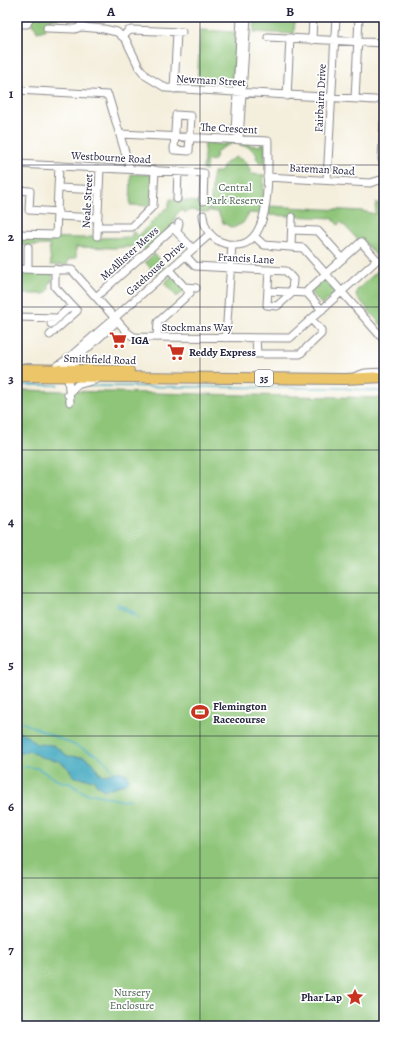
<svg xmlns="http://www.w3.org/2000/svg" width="401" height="1043" font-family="Alegreya,serif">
  <rect width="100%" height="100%" fill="#fff"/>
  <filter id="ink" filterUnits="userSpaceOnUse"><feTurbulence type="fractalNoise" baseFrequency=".025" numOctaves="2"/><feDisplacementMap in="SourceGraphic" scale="8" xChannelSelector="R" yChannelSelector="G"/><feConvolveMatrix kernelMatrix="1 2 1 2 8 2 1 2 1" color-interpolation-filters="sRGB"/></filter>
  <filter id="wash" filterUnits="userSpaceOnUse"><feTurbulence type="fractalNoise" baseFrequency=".012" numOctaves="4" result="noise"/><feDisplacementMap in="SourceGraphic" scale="16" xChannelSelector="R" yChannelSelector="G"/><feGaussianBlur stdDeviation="0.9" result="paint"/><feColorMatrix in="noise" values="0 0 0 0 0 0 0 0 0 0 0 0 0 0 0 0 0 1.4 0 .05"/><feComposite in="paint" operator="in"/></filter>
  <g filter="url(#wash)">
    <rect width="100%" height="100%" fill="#f4efdd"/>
    <path fill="#8ec578" stroke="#58745a" d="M32,17h26v2h-7l-1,4 -4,1 -1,6 -8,2 -2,-5 -3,-2z
      M255,17h40l-1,17 -40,-2z
      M200,30l36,2 -3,56h-36z
      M205,140l6,1v2l14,2v-4h8l-1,3c-6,2 -12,4 -16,9l1,2 -4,6 -6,-1 -1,11 -3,-1z
      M240,142h9v3l11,1 1,-3 4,1v20l-5,-1 -4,-6 1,-2 -8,-8 -10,-2z
      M236,157c9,4 13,7 15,17l13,1 -1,39 -14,-1 -6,10 -10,5 -10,-5 -5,-11 -8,-1 3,-39h8l4,-9z
      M131,174l22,1 -3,31 -20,-1z
      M170,199l39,4 -1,10 -18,-3 -4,3 -5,-3 -5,5 -3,11 -27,25 -5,-5 -27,2 -38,-1v11l-7,1 -2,6h-16l-2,-20 -32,1v-9l71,1 3,-2 10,4v-2l30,-1 2,-6 5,5 27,-27 3,-1z
      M376,203h2l6,11v6l-8,9 8,8v28l-22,-26 -3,2 -18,-19 -3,3 -6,-7 -63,-3v-9l93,5 13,3z
      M154,254l11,12 -9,8 -11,-12z
      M384,265v63l-28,-32 1,-6z
      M17,272l36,1 -1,9h-3v8l-5,4h-27z
      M172,276l13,14 -8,7 -13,-14z
      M324,279l12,13 -14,13 -12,-13z
      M17,390l367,8v628h-367z"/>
    <path fill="#3fa8bf" stroke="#30657d" d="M17,731l9,4 10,9 17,1 15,11 16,1 9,6 6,10 5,2 16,-4 6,3 3,5 -5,5 -20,6 -7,-5 -3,-5 -19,-3 -8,-10 -8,-6 -18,-4 -12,-6 -12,3z"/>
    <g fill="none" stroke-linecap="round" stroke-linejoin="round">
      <path stroke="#3fa8bf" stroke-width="1.5" d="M88,386l255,2 41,4
        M17,388l3,-3h38
        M117,603l18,10
        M117,606l22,12
        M17,720l80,35 9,7 9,11
        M17,766l20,2 22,13 10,2 17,11h8l29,7 7,-2"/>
    </g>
  </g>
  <g filter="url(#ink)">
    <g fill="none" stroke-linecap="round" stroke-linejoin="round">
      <g stroke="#8b888c" stroke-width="9">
        <path id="minor" d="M81,17v10
          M17,24h10l3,-7
          M47,28l28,1 6,-2 23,2 13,3 9,8 13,27 7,9 20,12 209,12
          M123,37l5,-6 4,-1 50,2
          M268,37l116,6
          M312,40l1,-23
          M174,89l3,-57
          M17,90l91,5 22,74
          M287,96l3,-58
          M355,99l4,-82
          M176,115l15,1 -2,35 -15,-1z
          M384,122l-2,37 2,8
          M235,132l6,-115
          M120,134l148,7c-1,28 8,122 -47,101 -11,-5 -17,-15 -18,-27
          M239,139l8,-122
          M17,164l187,9 -1,28
          M267,177l103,6 14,-4
          M327,180l9,-163
          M59,188l40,2
          M17,190l13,1 -1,19 29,2
          M177,199l1,-28
          M57,216l40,2
          M97,227h35l21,-21 2,-36
          M292,230l26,1 25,28
          M177,231l2,-8
          M17,234l39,1 3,-69
          M97,236l3,-68
          M254,236l10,9 39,3 81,92
          M291,247l1,-30
          M186,256l9,10 91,5 7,8 -1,13
          M17,269l55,1 56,63 6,4 156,1 87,-78 -16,-18 -53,48 -1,3 15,17
          M28,269v-22
          M269,270l-2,35 10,1 16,-14
          M185,287l11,1
          M268,291l39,2
          M96,297l77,-69 20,21
          M17,317l41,1
          M51,324l20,-18
          M50,335l27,-24 -22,-24v-18
          M157,337l1,-15 32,-29 -20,-22
          M226,338l6,-94
          M256,338l1,16h43l21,-20v-4l-10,-11
          M53,369l17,-12
          M72,369l-4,-7 2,-5 140,-123
          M72,369l5,-11 37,-34 1,-5
          M356,376l9,-3 19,-1
          M68,377l2,25
          M68,395l9,-10 18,-5"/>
      </g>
      <g stroke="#8b888c" stroke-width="12">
        <path id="highway" d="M17,369l112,2
          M17,376l328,3 39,-2"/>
      </g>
      <use href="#minor" stroke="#fff" stroke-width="7"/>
      <use href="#highway" stroke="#ecc569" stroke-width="10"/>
    </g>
  </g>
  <path fill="none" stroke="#22223b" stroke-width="1" stroke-opacity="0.55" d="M200,17v1009M17,165h367M17,307h367M17,450h367M17,593h367M17,736h367M17,878h367"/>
  <defs>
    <g id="supermarket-bare" transform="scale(1.38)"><path d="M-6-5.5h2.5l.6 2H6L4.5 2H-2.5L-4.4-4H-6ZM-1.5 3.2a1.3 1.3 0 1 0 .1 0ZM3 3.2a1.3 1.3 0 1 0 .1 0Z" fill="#c8321e" stroke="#fff" stroke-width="2.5" paint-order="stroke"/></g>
    <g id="stadium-bare" transform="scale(1.38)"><path d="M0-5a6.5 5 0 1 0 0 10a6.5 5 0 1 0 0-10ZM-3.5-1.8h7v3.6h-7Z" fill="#c8321e" stroke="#fff" stroke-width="2.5" paint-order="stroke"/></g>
    <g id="sight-bare" transform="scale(1.38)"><path d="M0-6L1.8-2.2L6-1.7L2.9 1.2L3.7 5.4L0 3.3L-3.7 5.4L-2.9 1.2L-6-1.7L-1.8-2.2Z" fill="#c8321e" stroke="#fff" stroke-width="2.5" paint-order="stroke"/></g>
  </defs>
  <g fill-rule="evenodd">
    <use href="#supermarket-bare" x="118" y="340"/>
    <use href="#supermarket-bare" x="176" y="352"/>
    <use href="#stadium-bare" x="200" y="712"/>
    <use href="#sight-bare" x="355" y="997"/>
  </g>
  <g text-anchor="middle" stroke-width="3.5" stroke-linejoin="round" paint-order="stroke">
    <rect fill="#fff" stroke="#646476" stroke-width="1" x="255" y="370" width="18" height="16" rx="3"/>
    <g font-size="10" font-weight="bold" fill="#22223b">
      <text x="264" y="382">35</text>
    </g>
    <g font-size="11" fill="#22223b" stroke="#fff">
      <text transform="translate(211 80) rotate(3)" y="4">Newman Street</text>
      <text transform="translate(320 98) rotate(-87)" y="4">Fairbairn Drive</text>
      <text transform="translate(229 128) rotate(3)" y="4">The Crescent</text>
      <text transform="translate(111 157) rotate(3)" y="4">Westbourne Road</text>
      <text transform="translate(322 169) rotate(3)" y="4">Bateman Road</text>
      <text transform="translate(87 201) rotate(-87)" y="4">Neale Street</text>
      <text transform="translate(129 253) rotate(-42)" y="4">McAllister Mews</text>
      <text transform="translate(246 258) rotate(3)" y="4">Francis Lane</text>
      <text transform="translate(155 268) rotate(-42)" y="4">Gatehouse Drive</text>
      <text x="197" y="331">Stockmans Way</text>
      <text transform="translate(100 359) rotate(2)" y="4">Smithfield Road</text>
    </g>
    <g font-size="11" fill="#4d6353" stroke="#fff">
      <text x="235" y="191">Central<tspan x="235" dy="13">Park Reserve</tspan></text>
      <text x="132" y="996">Nursery<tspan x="132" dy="13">Enclosure</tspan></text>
    </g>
    <g font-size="11" font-weight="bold" fill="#22223b" stroke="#fff" text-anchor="start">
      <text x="131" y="344">IGA</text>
      <text x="189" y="356">Reddy Express</text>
      <text x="213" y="710">Flemington<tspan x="213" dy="13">Racecourse</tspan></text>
      <text x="342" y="1001" text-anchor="end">Phar Lap</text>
    </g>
  </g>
  <rect width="401" height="1043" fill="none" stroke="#fff" stroke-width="44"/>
  <rect x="22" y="22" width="357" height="999" fill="none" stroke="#22223b" stroke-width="1.5"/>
  <g font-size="13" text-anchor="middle" font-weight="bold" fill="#22223b">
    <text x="111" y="16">A</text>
    <text x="290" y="16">B</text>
    <text x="11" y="98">1</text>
    <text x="11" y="241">2</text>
    <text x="11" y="383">3</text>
    <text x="11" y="526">4</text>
    <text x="11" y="669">5</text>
    <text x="11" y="811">6</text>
    <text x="11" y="954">7</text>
  </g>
</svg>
